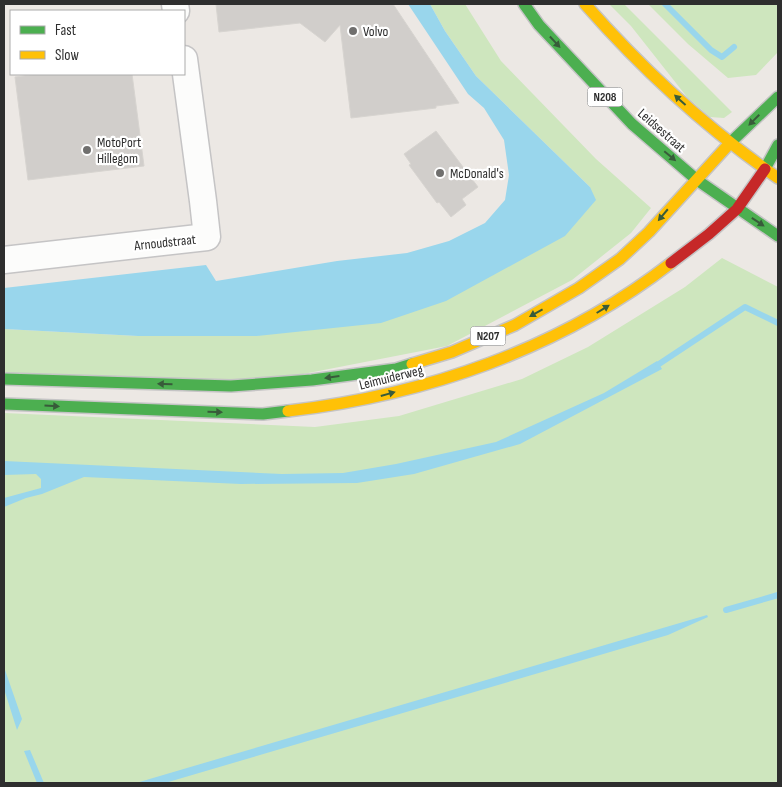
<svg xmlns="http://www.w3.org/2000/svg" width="782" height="787" font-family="'Sofia Sans Condensed',sans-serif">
  <rect width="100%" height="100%" fill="#ece8e4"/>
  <path fill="#cee6be" d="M430,4h35l36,57 95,98 55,49 -20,25 -59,47 -125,66 -190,37 -253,-10v-44l134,7h119l333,-149 -114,-111 -31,-45z
    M609,4h15l108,108 -8,6 -14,-1 -23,-20 -56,-71z
    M648,4h130v48l-22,23 -28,3 -40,-34z
    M722,258l56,29v496h-774v-370l311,14 84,-11 123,-37 66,-32 97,-60z"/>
  <path fill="#99d6ec" d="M408,4h22l15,27 31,45 114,111 6,13 -31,36 -119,65 -65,22 -124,13h-119l-134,-7v-41l202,-23 10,16 121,-20 70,-8 42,-12 36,-18 20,-23 4,-25 -5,-35 -20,-32 -16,-14z
    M657,361l5,8 -142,75 -106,30 -57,9 -116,1 -157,-7 -42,17 -16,4 -22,9v-9l37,-10v-9l-5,-5 -32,1v-14l278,13 61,-1 53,-9 100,-22 108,-49z
    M707,615l1,2 -40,18 -503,148h-29z
    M4,667l18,52 -5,11 -13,-41z
    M30,750l14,33h-7l-13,-32z"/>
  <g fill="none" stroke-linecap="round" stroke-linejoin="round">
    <path stroke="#99d6ec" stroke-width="6" d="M665,4l46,46 11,7 12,-10
      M659,364l86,-57 33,16
      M726,610l52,-15"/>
  </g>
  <path fill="#d1cecb" stroke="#d7d4d0" d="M216,4h177l66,99 -23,3v2l-85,10 -11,-93 -15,17 -25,-19 -81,9z
    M38,74h94l12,92 -116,14 -13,-103z
    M436,131l42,56 -16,12 4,6 -15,12 -12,-15 -2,1 -28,-38 2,-1 -7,-10z"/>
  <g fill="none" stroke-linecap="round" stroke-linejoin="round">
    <g stroke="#c5c4c5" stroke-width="29">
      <path id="street" d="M175,4l1,7
        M4,260l203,-23 -4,-36 -19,-142"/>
    </g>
    <g stroke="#c5c4c5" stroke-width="14">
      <path id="fast" d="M524,4l15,21 93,99 65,56 81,56
        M730,143l48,-46
        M765,169l13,-24
        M4,379l227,7 81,-6 84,-11 16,-5
        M4,404l259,10 25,-3"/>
    </g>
    <g stroke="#c5c4c5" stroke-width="14">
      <path id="slow" d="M585,4c58,66 121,124 193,174
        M412,364l40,-12 63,-27 64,-37 41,-29 29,-27 81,-89
        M288,411c138,-16 272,-62 383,-148"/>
    </g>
    <g stroke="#c5c4c5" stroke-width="14">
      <path id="jam" d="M671,263l38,-29 28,-25 28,-40"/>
    </g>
    <use href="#street" stroke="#fcfcfb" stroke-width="26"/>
    <use href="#fast" stroke="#4caf50" stroke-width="11"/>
    <use href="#slow" stroke="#ffc107" stroke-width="11"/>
    <use href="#jam" stroke="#c62828" stroke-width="11"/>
  </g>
  <defs><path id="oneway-solid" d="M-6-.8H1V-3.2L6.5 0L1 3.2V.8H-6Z" transform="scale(1.25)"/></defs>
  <g fill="#385b3a">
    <use href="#oneway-solid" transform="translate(555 42) rotate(47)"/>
    <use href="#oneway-solid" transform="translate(680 100) rotate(-138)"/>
    <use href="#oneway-solid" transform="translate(754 120) rotate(135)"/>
    <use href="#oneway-solid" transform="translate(670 156) rotate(40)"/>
    <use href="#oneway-solid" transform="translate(663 215) rotate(130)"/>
    <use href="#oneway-solid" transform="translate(758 222) rotate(34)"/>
    <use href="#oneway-solid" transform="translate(603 309) rotate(-32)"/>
    <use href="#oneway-solid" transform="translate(536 313) rotate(151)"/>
    <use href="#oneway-solid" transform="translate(332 377) rotate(172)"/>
    <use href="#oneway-solid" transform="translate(165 384) rotate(-178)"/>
    <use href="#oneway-solid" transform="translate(388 394) rotate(-16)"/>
    <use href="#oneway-solid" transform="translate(52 406) rotate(3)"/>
    <use href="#oneway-solid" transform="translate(215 412) rotate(2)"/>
  </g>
  <g fill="#706f6e" stroke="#fff" stroke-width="2">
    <circle cx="353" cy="31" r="5"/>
    <circle cx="87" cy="150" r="5"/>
    <circle cx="440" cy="173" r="5"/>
  </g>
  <g text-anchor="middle" stroke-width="4.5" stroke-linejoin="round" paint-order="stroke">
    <g fill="#fff" stroke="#6d6d6d" stroke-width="1">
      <rect x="587.5" y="87.5" width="35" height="19" rx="4"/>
      <rect x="470.5" y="326.5" width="35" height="19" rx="4"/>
    </g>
    <g font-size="12" font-weight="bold" fill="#2e2e2e">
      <text x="605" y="101">N208</text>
      <text x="488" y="340">N207</text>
    </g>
    <g font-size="14" fill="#2e2e2e" stroke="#fff" text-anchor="start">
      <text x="363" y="36">Volvo</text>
      <text x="97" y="147">MotoPort<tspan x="97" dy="16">Hillegom</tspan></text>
      <text x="450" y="178">McDonald's</text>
    </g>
    <g font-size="14" fill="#2e2e2e" stroke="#fff">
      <text transform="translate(662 130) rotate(41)" y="5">Leidsestraat</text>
      <text transform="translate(165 242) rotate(-6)" y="5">Arnoudstraat</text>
      <text transform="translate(391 377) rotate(-14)" y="5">Leimuiderweg</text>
    </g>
  </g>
  <rect width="782" height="787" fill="none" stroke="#2e2e2e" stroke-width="10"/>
  <rect x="10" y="10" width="175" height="65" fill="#ffffff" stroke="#ababab"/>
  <rect x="20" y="26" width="25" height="8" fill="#4caf50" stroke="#ababab"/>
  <text x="55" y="35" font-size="15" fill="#2e2e2e">Fast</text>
  <rect x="20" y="51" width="25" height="8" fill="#ffc107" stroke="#ababab"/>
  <text x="55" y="60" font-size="15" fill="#2e2e2e">Slow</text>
</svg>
